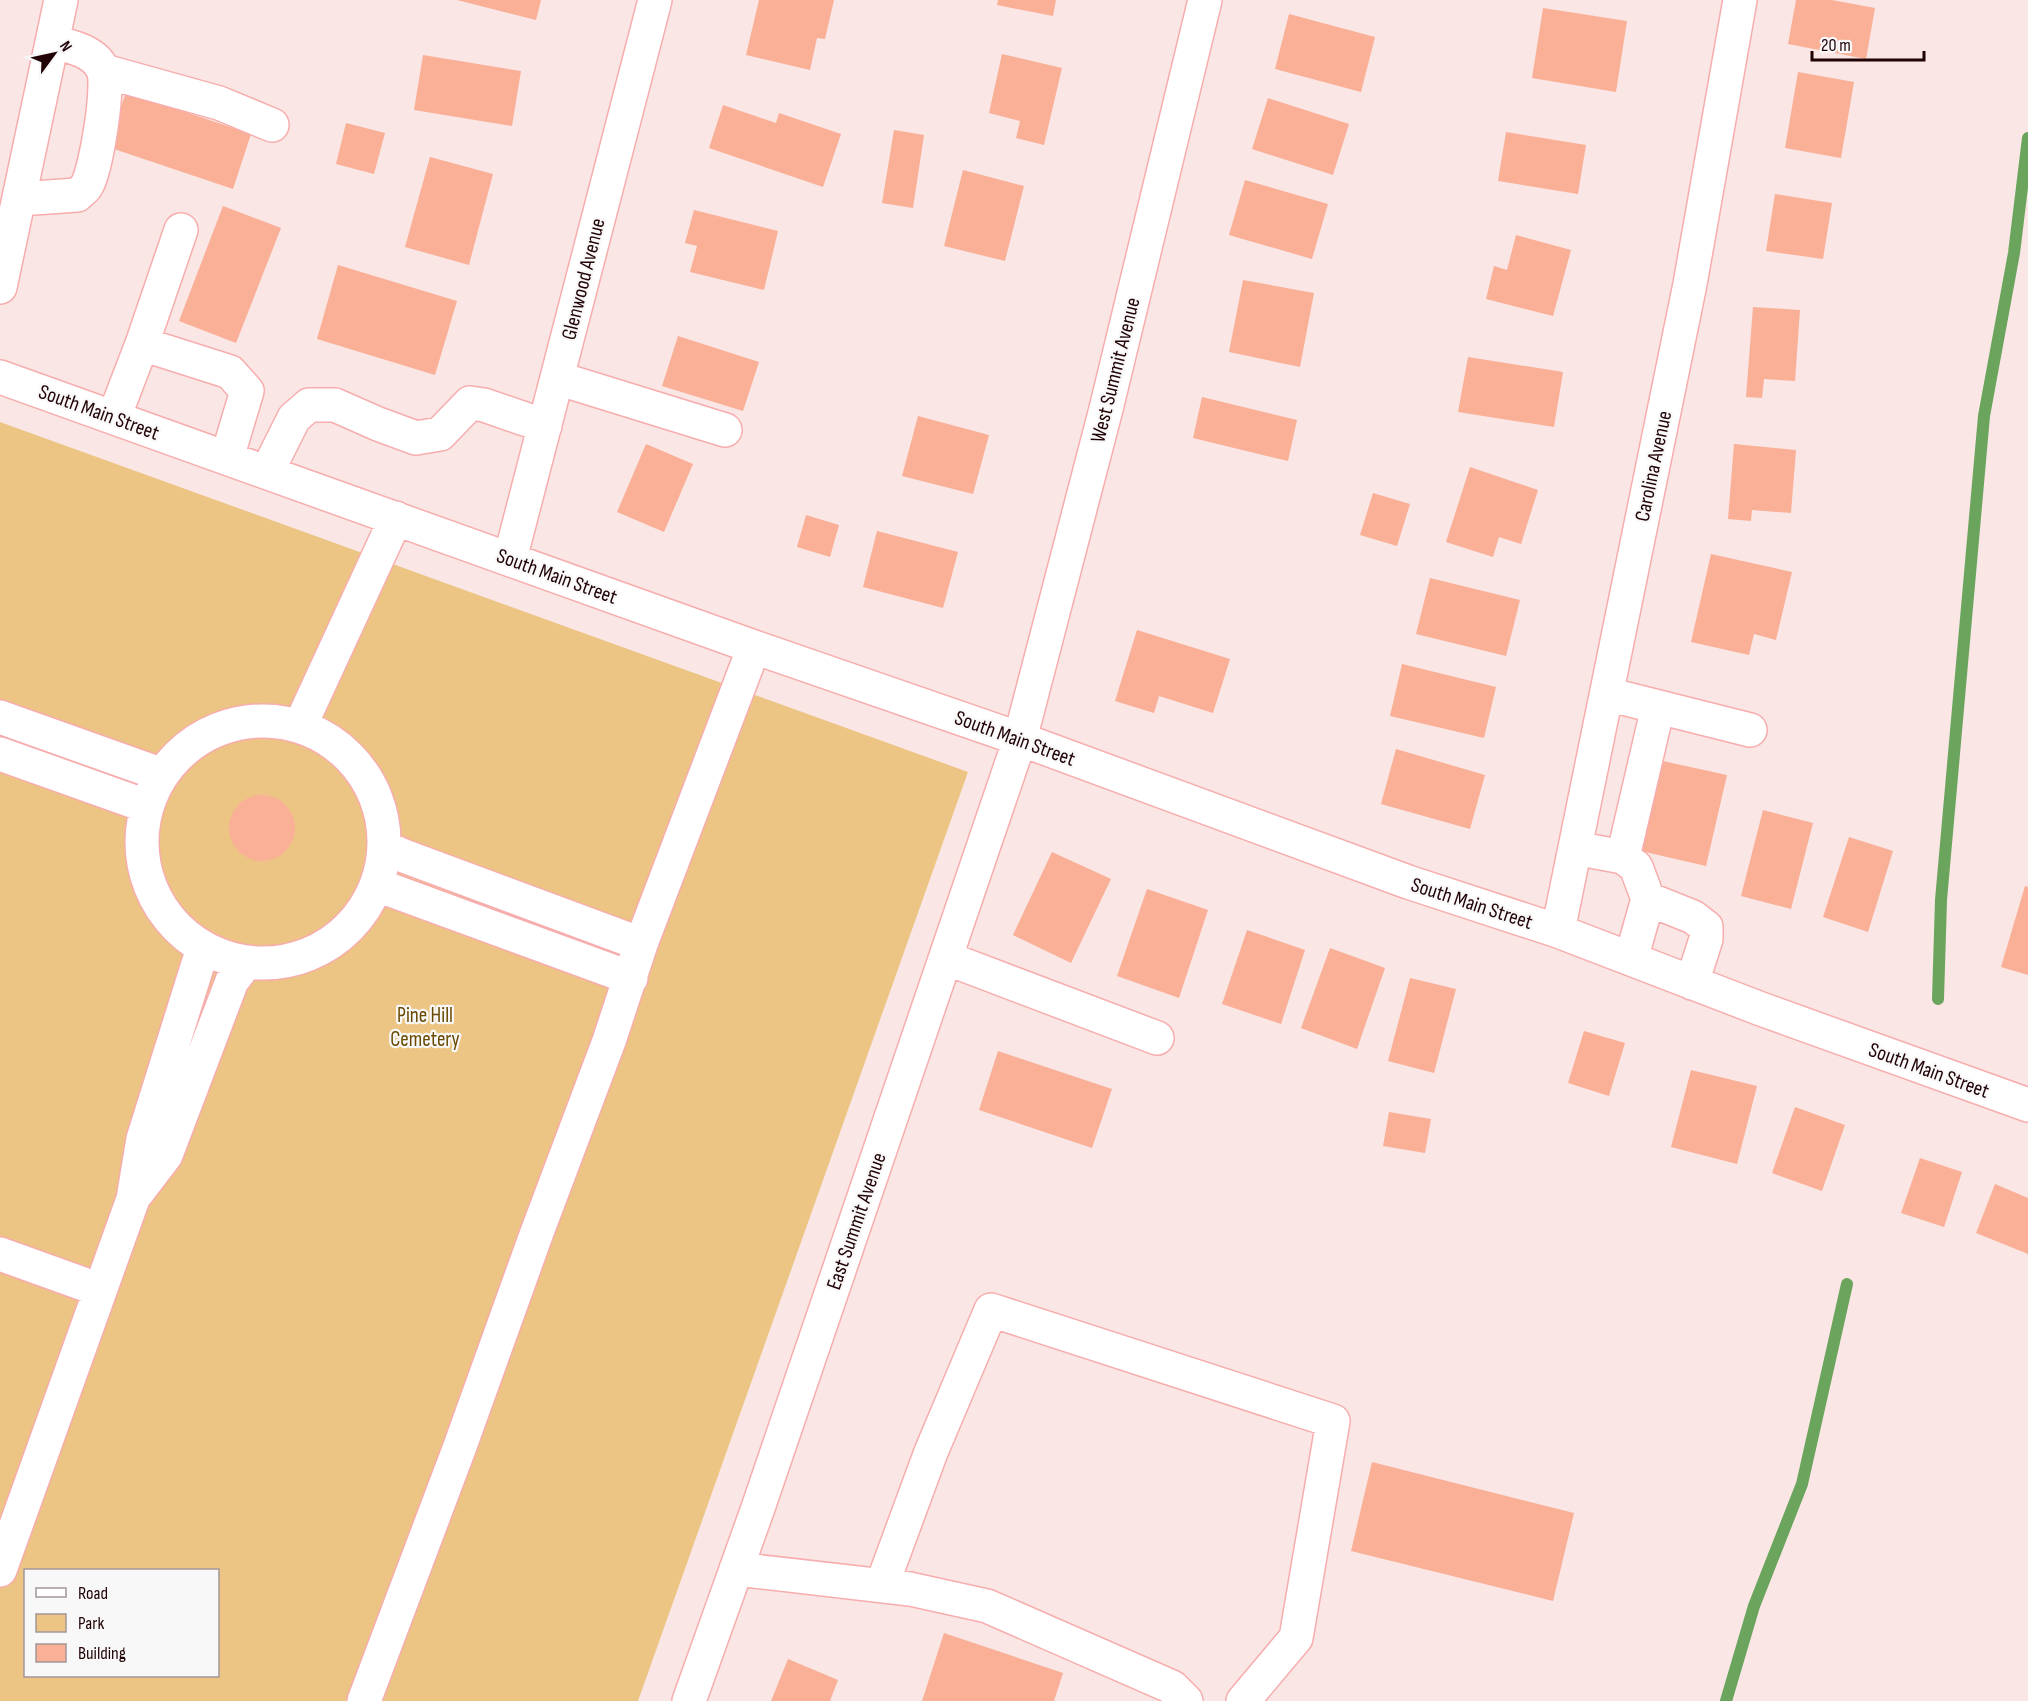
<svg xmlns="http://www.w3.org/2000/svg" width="2028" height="1701" font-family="'Sofia Sans Condensed',sans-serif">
  <rect width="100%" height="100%" fill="#f9e6e5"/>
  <path fill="#ecc584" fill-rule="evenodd" d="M0,422l968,350 -330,929h-638zM26,1570h192v106h-192z"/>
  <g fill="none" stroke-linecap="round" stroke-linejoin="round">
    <path stroke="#6ba45c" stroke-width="12" d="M1938,999l3,-99 43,-484 30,-163 14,-115
      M1726,1701l28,-95 48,-122 45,-200"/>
  </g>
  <path fill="#faaf97" d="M457,0h84l-5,20z
    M759,0h75l-9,39 -8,-1 -7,32 -64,-15z
    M998,0h58l-3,16 -56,-11z
    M1796,0h36l43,8 -9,51 -78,-15z
    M1543,8l84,13 -11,71 -84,-14z
    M1289,14l86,23 -14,55 -86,-23z
    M1002,54l60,14 -18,77 -28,-7 4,-17 -31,-8z
    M423,55l98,16 -9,55 -98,-16z
    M1798,72l56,10 -13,76 -56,-10z
    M126,92l125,42 -18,55 -125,-42z
    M1268,98l81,26 -16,51 -81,-26z
    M723,105l53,18 3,-10 62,21 -18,53 -114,-39z
    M346,123l39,10 -11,41 -38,-10z
    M894,130l30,5 -11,73 -31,-5z
    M1506,132l80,13 -8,49 -80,-13z
    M430,157l63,17 -24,91 -64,-18z
    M963,170l61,16 -19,75 -61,-15z
    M1245,180l83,24 -16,55 -83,-24z
    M1775,194l57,9 -9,56 -57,-8z
    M223,206l58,22 -45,115 -57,-22z
    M694,210l84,21 -14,59 -74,-18 7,-26 -12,-3z
    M1516,235l55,15 -18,66 -67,-17 8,-33 13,4z
    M338,265l119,36 -22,74 -118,-36z
    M1243,280l71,13 -14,74 -71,-15z
    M1753,307l47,3 -5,71 -31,-2 -2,19 -16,-1z
    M678,336l81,26 -16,49 -81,-25z
    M1468,357l95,15 -9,55 -96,-15z
    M1202,397l95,23 -9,41 -95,-23z
    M918,416l71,19 -16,59 -71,-18z
    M646,444l47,20 -29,68 -47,-20z
    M1734,444l62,6 -5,63 -39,-3 -1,11 -23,-2z
    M1470,467l68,23 -17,54 -22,-7 -6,20 -47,-15z
    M1373,493l37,11 -13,42 -37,-11z
    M806,515l33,10 -9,32 -33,-10z
    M877,531l81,21 -15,56 -80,-21z
    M1711,554l81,18 -16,68 -22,-6 -5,21 -58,-13z
    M1430,578l90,22 -14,56 -90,-22z
    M1137,630l93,29 -17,54 -54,-17 -5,17 -39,-12z
    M1402,664l94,23 -12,51 -94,-22z
    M1396,749l89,26 -15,54 -89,-25z
    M1649,758l78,17 -21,91 -78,-18z
    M229 828a33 33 0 1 1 66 0a33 33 0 1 1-66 0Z
    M1763,810l50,13 -22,86 -50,-13z
    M1849,837l44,14 -25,81 -45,-15z
    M1052,852l59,27 -40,84 -58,-28z
    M2025,886l3,1v88l-27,-8z
    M1147,889l61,21 -29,88 -62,-22z
    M1247,930l58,20 -24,74 -59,-20z
    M1330,948l55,20 -28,81 -56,-21z
    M1410,978l46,11 -22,84 -46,-12z
    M1584,1031l41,12 -16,53 -41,-13z
    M998,1051l114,38 -20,59 -113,-38z
    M1691,1070l66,16 -20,78 -66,-17z
    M1795,1107l50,18 -23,66 -50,-18z
    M1389,1112l42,7 -6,34 -42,-7z
    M1920,1158l42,14 -18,55 -43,-14z
    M1995,1184l33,14v56l-52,-21z
    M1372,1462l202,51 -21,88 -202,-50z
    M944,1633l119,40 -9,28h-132z
    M788,1659l50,21 -8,21h-59z"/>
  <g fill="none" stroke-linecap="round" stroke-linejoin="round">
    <g stroke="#f7adad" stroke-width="36">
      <path id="minor" d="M104,71l115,32 53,22
        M20,193l14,5 43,-3c3,-3 8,-6 10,-10 9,-16 23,-99 16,-115 -8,-19 -33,-24 -51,-28
        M0,287l61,-287
        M142,344l39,-114
        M0,377l754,270 266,92 388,143 150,49 203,78 267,96
        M557,378l168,52
        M114,417l28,-73 88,28 17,19 -20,67
        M267,472l27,-54 15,-13h26l43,19 38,14 24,-4 30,-31 14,2 61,21
        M510,559l145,-559
        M1607,694l143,36
        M0,717l160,57
        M142 842a121 121 0 1 1 242 0a121 121 0 1 1-242 0Z
        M300,726l96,-208
        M0,754l146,52
        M384,847l20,9 237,88
        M1575,848l48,9 13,10 12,32 -17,60
        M1623,857l35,-150
        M377,885l254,93
        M1648,899l45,18 13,10v12l-14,44
        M1558,931l132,-647 50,-284
        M946,958l211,80
        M137,1193l29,-38 66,-174 14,-18
        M0,1254l100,36
        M736,1569l174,20 77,17 185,81 14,14
        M0,1570l133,-371 10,-60 60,-191
        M882,1585l49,-133 60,-142 342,111 -37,217 -53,63
        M364,1701l95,-252 77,-214 73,-194 32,-97 113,-297
        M689,1701l69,-193 262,-769 86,-330 99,-409"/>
    </g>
    <use href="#minor" stroke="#fff" stroke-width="33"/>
  </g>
  <g text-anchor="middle" stroke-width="4.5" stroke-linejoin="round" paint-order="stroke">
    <g font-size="21" fill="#210305" stroke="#f8f8f8">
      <text transform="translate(583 279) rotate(-76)" y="7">Glenwood Avenue</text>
      <text transform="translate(1115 370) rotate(-76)" y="7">West Summit Avenue</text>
      <text transform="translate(99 412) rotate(20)" y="7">South Main Street</text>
      <text transform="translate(1653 466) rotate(-78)" y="7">Carolina Avenue</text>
      <text transform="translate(557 576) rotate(20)" y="7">South Main Street</text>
      <text transform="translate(1015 738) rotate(20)" y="7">South Main Street</text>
      <text transform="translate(1472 903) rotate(18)" y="7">South Main Street</text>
      <text transform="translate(1929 1070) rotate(20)" y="7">South Main Street</text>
      <text transform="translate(856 1221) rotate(-71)" y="7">East Summit Avenue</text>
    </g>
    <g font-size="21" fill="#694901" stroke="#f8f8f8">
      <text x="425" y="1022">Pine Hill<tspan x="425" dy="24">Cemetery</tspan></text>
    </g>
  </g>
  <rect x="24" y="1569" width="195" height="108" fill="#f8f8f8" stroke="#a29697" stroke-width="1.5"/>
  <rect x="36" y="1588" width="30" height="9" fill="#ffffff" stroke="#a29697" stroke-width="1.5"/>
  <text x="78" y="1599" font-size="18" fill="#210305">Road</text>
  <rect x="36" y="1614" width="30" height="18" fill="#ecc584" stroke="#a29697" stroke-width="1.5"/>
  <text x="78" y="1629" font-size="18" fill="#210305">Park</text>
  <rect x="36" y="1644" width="30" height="18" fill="#faaf97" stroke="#a29697" stroke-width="1.5"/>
  <text x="78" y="1659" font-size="18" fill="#210305">Building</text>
  <g transform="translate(54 54) rotate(57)" stroke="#f8f8f8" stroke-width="4.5" paint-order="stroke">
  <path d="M0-4.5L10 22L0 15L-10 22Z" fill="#210305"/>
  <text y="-9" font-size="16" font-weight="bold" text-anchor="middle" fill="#210305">N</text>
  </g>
  <path d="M1812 51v9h112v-9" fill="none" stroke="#210305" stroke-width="3"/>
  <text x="1821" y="51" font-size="18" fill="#210305" stroke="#f8f8f8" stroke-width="4.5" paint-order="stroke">20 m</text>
</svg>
